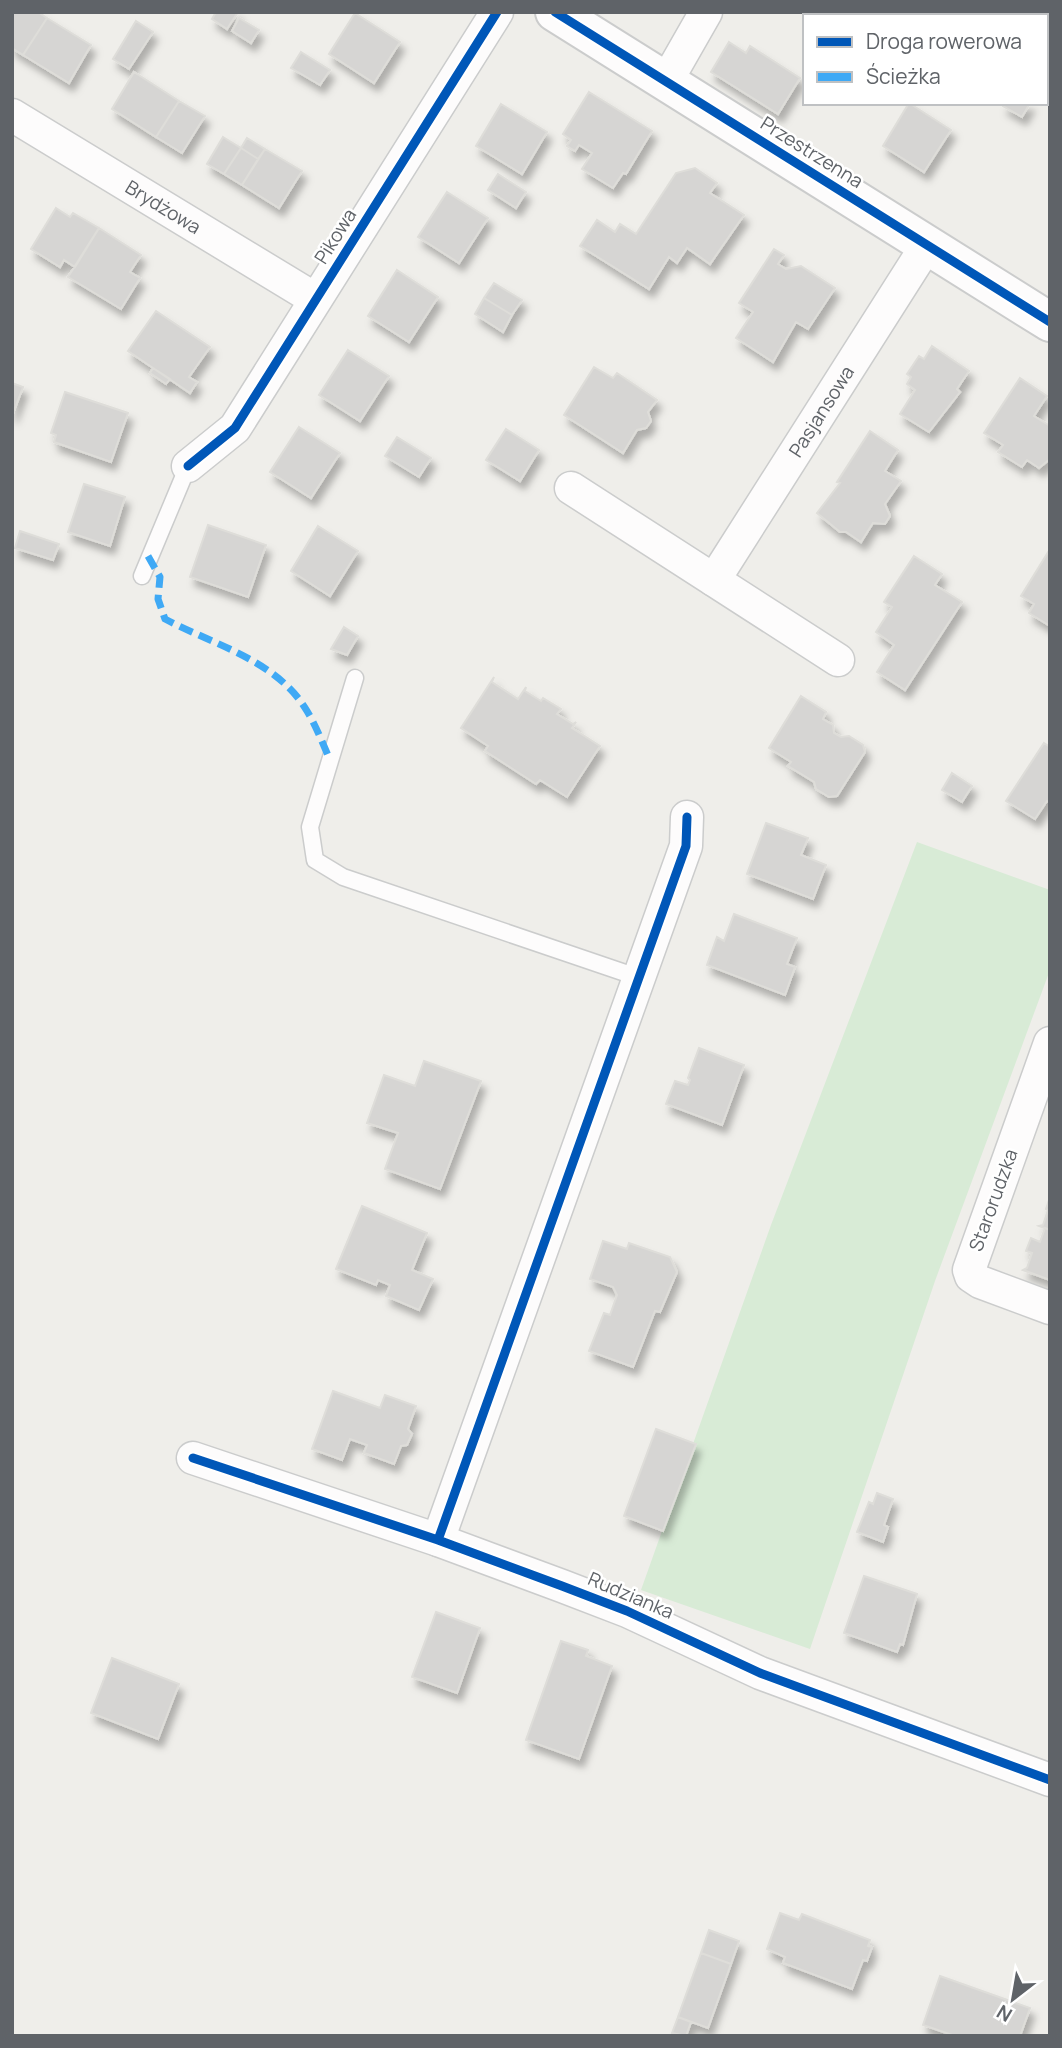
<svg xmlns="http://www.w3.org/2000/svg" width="1062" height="2048" font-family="Manrope,sans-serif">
  <defs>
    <filter id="shadow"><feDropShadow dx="4.5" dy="8" stdDeviation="3.5" flood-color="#0004"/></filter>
  </defs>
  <rect width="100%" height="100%" fill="#efeeea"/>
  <path fill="#d8ebd6" d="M917,842l133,48v80l-115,311 -125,368 -169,-59 130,-365z"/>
  <path fill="#d6d5d3" stroke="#deddd9" stroke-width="2" filter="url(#shadow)" d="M12,12h26l9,6 -24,37 -11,-7z
    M216,12h22l-11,17 -15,-10z
    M824,12h59l6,4h-67z
    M355,13l45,29 -26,41 -45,-29z
    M47,18l44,27 -22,38 -46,-28z
    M239,18l20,12 -8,13 -19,-12z
    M136,21l17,11 -24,37 -16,-10z
    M729,42l17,11 4,-7 50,32 -22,36 -67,-42z
    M301,52l29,18 -10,15 -29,-17z
    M134,72l45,29 -23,36 -44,-28z
    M589,92l63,39 -26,43 -3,-1 -10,15 -31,-19 10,-16 -13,-8 -4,6 -8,-5 4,-6 -8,-6z
    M179,101l26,15 -23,37 -26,-16z
    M909,103l42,27 -27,42 -41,-26z
    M1004,103h26l-8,14 -19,-11z
    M501,104l46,28 -25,42 -46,-28z
    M223,137l18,11 -17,26 -17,-10z
    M247,138l18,11 -7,10 -17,-11z
    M241,148l17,11 -16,26 -18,-11z
    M265,149l37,22 -23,37 -37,-23z
    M695,168l22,15 -7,10 34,22 -34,49 -23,-16 -10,15 -8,-6 -20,32 -69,-43 17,-26 18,12 5,-8 16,10 40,-61z
    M498,174l28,18 -10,16 -28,-18z
    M447,192l41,26 -29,45 -41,-26z
    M56,208l14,9 3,-4 26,15 -24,39 -11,-7 -4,7 -29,-18z
    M99,228l42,27 -11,17 10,6 -19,31 -53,-32z
    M774,249l10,6 -6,9 8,5 15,-3 34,22 -27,41 -12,-7 -23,40 -37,-24 17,-26 -14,-9z
    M397,270l41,27 -29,45 -41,-26z
    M494,283l28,17 -10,15 -28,-17z
    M484,298l28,17 -9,17 -28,-18z
    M156,311l54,36 -21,30 8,5 -7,11 -62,-42z
    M932,346l37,25 -12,18 3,3 -31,40 -29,-18 15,-24 -8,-6 4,-7 -4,-3 12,-18 5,3z
    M348,350l41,26 -29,45 -41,-26z
    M594,367l19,11 4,-5 40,27 -9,12 3,9 -5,7 -9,2 -14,23 -59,-38z
    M153,368l17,11 -4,5 -16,-11z
    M1020,378l27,18 -13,20 16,10v33l-11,9 -12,-8 -5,7 -24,-15 5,-7 -19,-12z
    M12,383l11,4 -11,29z
    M65,392l63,21 -17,49 -57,-20 2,-7 -5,-2z
    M299,427l41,26 -29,45 -41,-26z
    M506,429l33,21 -19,31 -34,-21z
    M870,431l28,19 -13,21 16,10 -16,23 5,12 -5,8 -12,-1 -12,19 -15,-10h-6l-23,-19 23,-30 -3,-1z
    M397,437l34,21 -12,19 -34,-21z
    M84,484l41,13 -15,49 -42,-14z
    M208,525l58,20 -18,52 -58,-20z
    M318,526l40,25 -28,45 -39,-25z
    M20,531l39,13 -6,16 -38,-12z
    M1050,549v77l-21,-13 5,-9 -13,-8z
    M914,556l28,18 -7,11 27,17 -57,88 -28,-18 17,-27 -18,-13 16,-25 -8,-5z
    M344,627l14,9 -11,19 -16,-6z
    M494,677l-2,5 26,17 8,-12 -1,4 16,10 2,-3 18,11 -4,5 16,10 3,-2 -4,6 28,18 -33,51 -27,-17 -4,4 -51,-33 3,-5 -27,-18z
    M801,696l25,16 -3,7 10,6 1,8 7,4 8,-1 14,9 2,7 -28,44 -8,1 -13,-8 -2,-7 -26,-16 3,-4 -22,-14z
    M1044,743l6,4v56l-3,-2 -12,18 -29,-18z
    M952,773l20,13 -10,16 -20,-12z
    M766,823l42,15 -7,17 25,10 -13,34 -66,-25z
    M734,914l63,24 -10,26 8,3 -10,28 -78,-30 10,-28 7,4z
    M699,1048l45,17 -22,60 -56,-21 9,-23 13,4 2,-5 -2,-2z
    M424,1061l57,20 -41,108 -55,-20 13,-36 -31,-10 17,-48 31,11z
    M1050,1197v33l-11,-4 4,-1 5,-15 -2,-1z
    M362,1206l65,27 -15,37 21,9 -14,31 -33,-14 4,-11 -12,-5 -2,5 -40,-16z
    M1045,1228l5,2v50l-27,-10 4,-2 5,-15 -6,-2 5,-13 9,4z
    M603,1241l24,8 2,-6 41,14 7,15 -17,40 -5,-1 -22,56 -44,-16 15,-38 6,2 7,-20 -4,-8 -23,-8z
    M333,1391l47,17 5,-13 31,11 -8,23 4,5 -5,11 -6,1 -7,18 -30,-11 3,-8 -17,-6 -8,21 -30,-11z
    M656,1429l40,15 -33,87 -39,-15z
    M877,1493l16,6 -9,26 4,2 -5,15 -26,-10 12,-30 4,2z
    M864,1576l53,18 -14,51 -3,-1 -3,8 -53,-19z
    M436,1612l44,16 -23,65 -45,-16z
    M561,1641l27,9 -2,6 26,10 -33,93 -53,-19z
    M112,1658l67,26 -21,55 -67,-26z
    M780,1913l19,7 3,-6 68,26 -2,6 4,1 -5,14 -4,-1 -11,29 -69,-26 2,-6 -18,-8z
    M709,1930l30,11 -8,23 -30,-11z
    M701,1953l30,11 -23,64 -30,-11z
    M940,1976l90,32 -10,28h-65l-32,-11z
    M678,2017l13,5 -5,14 -14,-3z"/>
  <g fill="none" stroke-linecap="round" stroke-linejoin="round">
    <g stroke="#cbcccc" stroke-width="19">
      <path id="service" d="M142,576l46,-110
        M355,678l-45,149 5,33 28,17 297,101"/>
    </g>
    <g stroke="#cbcccc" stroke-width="35">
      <g id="minor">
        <path d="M666,82l40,-70"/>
        <path id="s1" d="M12,115l303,184"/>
        <path d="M188,466l47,-38 262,-416"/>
        <path d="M571,488l267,172"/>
        <path id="s2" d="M714,580l213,-335"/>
        <path d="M1050,1043l-81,227 2,6 9,6 70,26"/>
        <path d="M193,1458l245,82 124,46 65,25 133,62 290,107"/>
        <path d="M438,1540l248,-694 1,-29"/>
      </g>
    </g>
    <g stroke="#cbcccc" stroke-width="42">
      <path id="tertiary" d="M555,12l495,310"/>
    </g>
    <use href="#service" stroke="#fdfcfc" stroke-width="16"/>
    <use href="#minor" stroke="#fdfcfc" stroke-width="32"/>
    <use href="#tertiary" stroke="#fdfcfc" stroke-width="38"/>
    <path stroke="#3fa9f5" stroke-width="7" stroke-dasharray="14 7" stroke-linecap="butt" d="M148,556l12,21 -2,22 7,20c49,26 112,41 142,92 9,15 16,33 23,49"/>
    <g stroke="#fff" stroke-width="13">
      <path id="cycleway" d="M555,12l495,310
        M188,466l47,-38 262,-416
        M193,1458l245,82 124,46 65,25 133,62 290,107
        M438,1540l248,-694 1,-29"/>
    </g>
    <use href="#cycleway" stroke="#0057b8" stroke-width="9"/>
  </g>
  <g text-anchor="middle" stroke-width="5" stroke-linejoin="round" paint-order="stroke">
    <g font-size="19" fill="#5f6368" stroke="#fff">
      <text transform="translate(812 152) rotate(32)" y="7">Przestrzenna</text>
      <text dy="7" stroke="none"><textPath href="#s1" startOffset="177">Brydżowa</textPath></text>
      <text transform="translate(335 236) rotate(-58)" y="7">Pikowa</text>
      <text dy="7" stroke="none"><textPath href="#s2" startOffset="200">Pasjansowa</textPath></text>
      <text transform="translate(993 1200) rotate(-70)" y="7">Starorudzka</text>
      <text transform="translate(631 1595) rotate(23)" y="7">Rudzianka</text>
    </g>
  </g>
  <rect width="1062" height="2048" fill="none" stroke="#5f6368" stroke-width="28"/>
  <rect x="803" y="14" width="245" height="91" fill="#ffffff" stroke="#bfc1c3" stroke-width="2"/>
  <rect x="817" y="37" width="35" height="10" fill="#0057b8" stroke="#bfc1c3" stroke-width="2"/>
  <text x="866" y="49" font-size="21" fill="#5f6368">Droga rowerowa</text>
  <rect x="817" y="72" width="35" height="10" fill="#3fa9f5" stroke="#bfc1c3" stroke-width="2"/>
  <text x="866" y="84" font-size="21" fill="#5f6368">Ścieżka</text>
  <g transform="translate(1013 1999) rotate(211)" stroke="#ffffff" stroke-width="5" paint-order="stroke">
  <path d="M0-5L12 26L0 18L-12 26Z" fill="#5f6368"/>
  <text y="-10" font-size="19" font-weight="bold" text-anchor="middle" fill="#5f6368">N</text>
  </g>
</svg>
